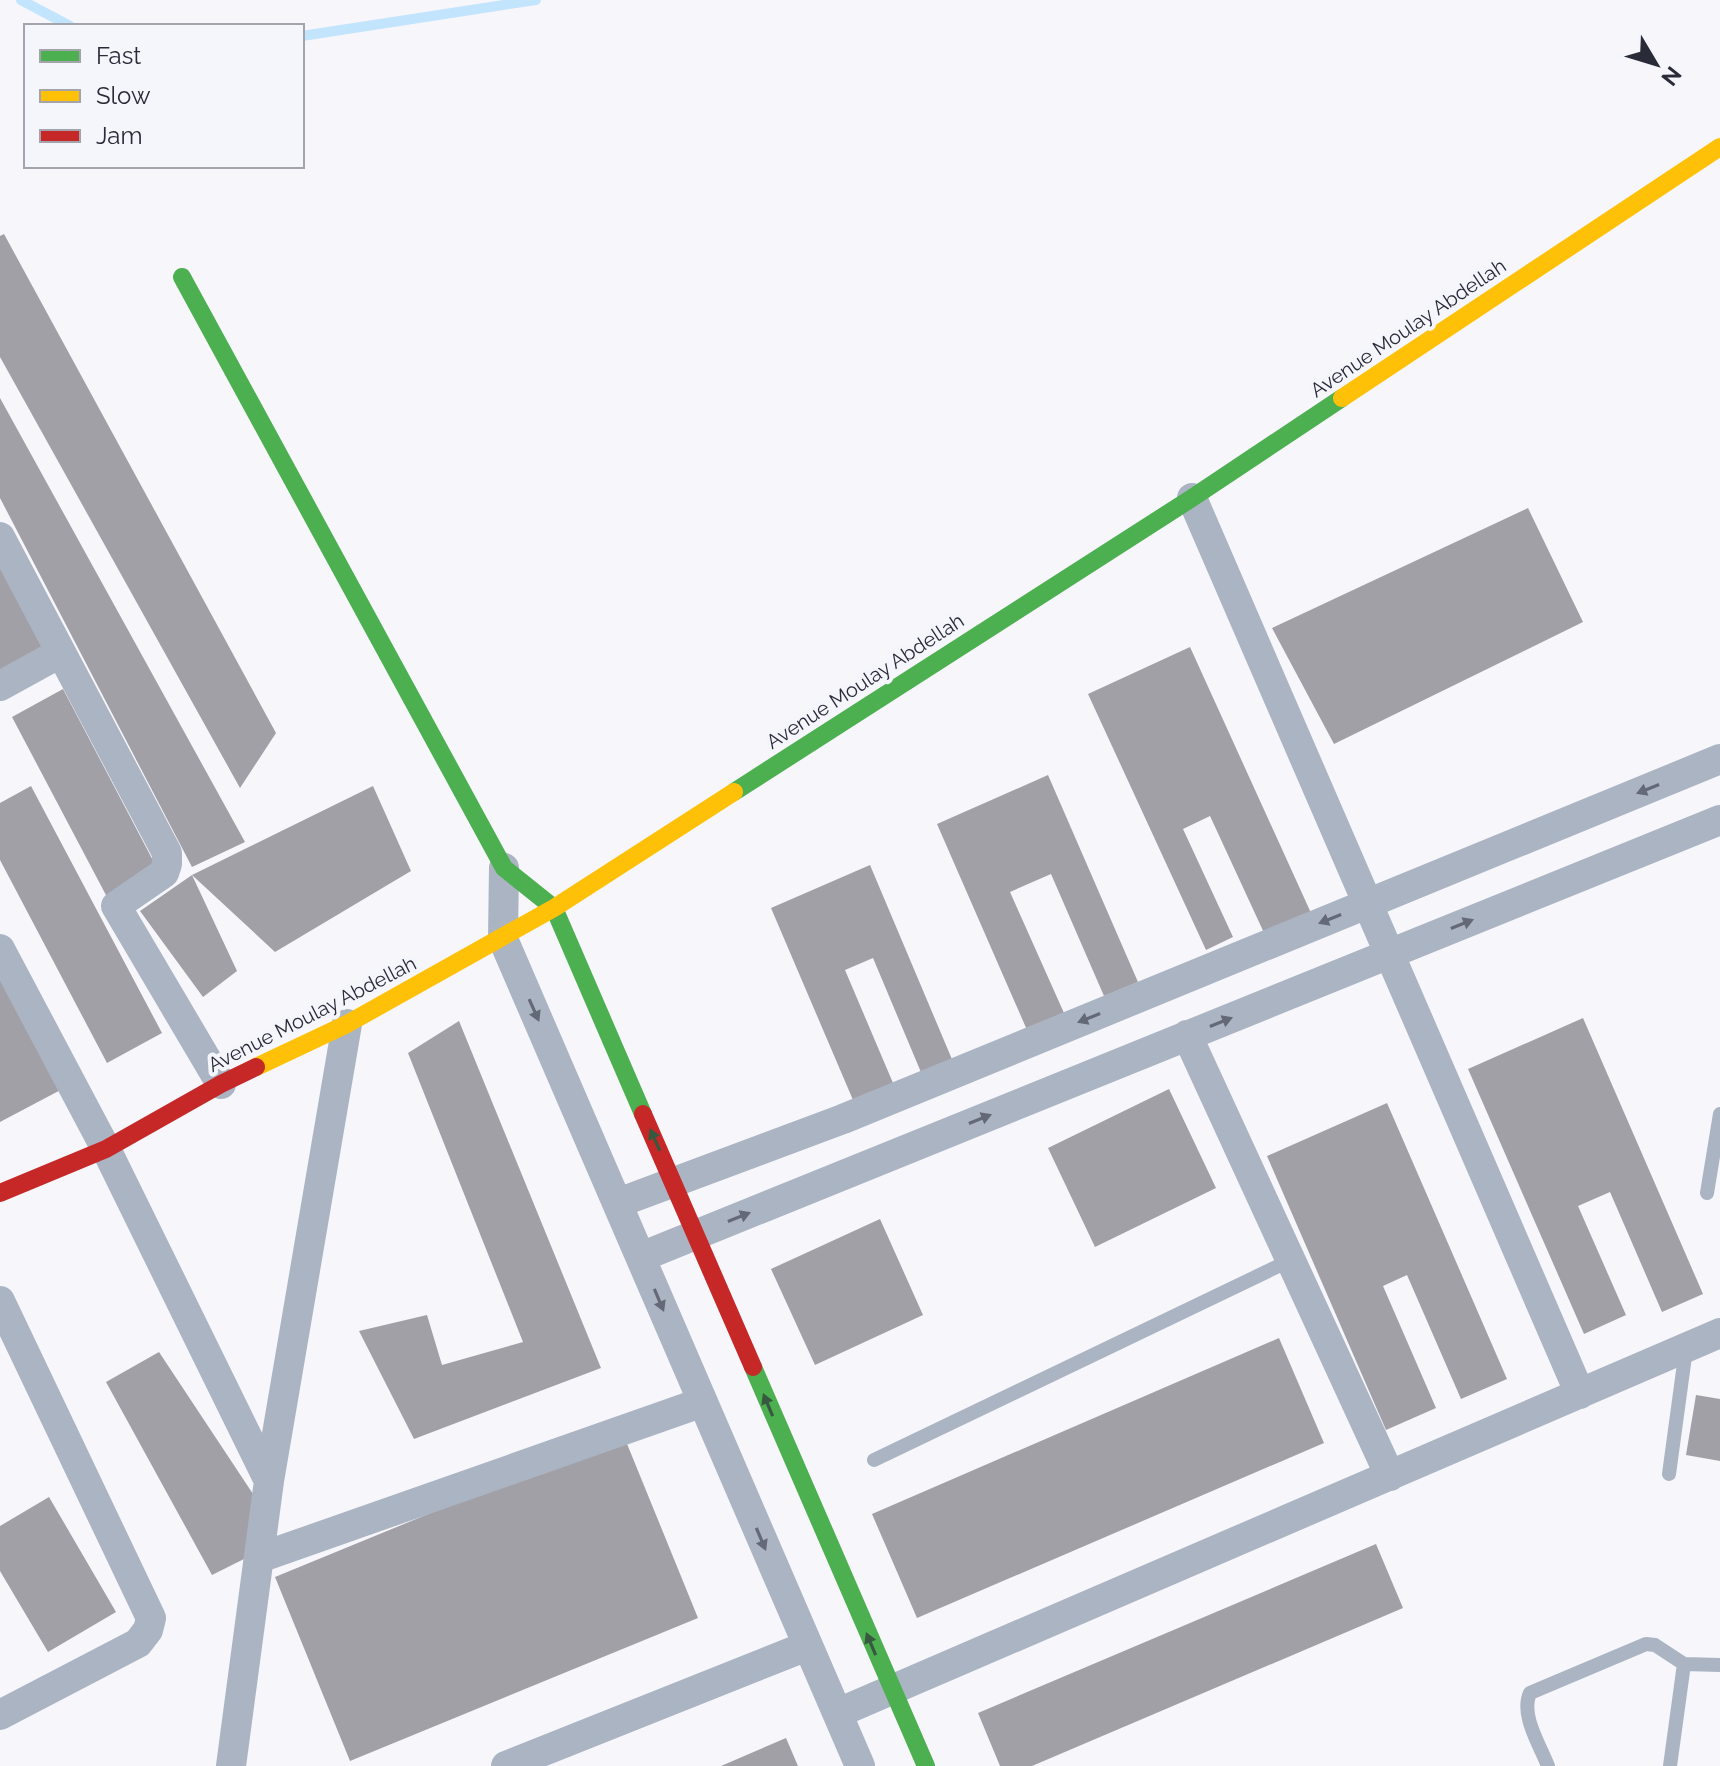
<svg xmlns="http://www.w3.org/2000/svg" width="1720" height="1766" font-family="Raleway,sans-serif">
  <rect width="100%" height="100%" fill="#f6f6fb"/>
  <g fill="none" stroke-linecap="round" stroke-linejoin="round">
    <path stroke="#c2e4fc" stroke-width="10" d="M21,0l49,26
      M302,36l234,-36"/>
  </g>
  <path fill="#a2a0a7" d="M4,234l272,499 -36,55 -240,-431v-121z
    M0,398l245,444 -53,25 -192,-369z
    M1528,508l55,114 -249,122 -62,-116z
    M0,565l45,84 -45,24z
    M1190,647l121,266 -46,22 -55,-119 -27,13 50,108 -27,13 -118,-256z
    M63,689l95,181 -51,27 -95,-180z
    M1048,775l90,207 -34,14 -53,-122 -41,18 54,121 -37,17 -90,-206z
    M31,786l131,247 -55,30 -107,-203v-57z
    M373,786l38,85 -136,81 -83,-77 45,96 -34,26 -63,-86 52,-36z
    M870,865l84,199 -31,13 -50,-119 -28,12 51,120 -40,17 -85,-199z
    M0,970l70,115 -70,37z
    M1583,1018l120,276 -41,18 -52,-120 -32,14 48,109 -42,19 -116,-265z
    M459,1021l142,347 -187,71 -55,-108 68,-16 15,50 81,-23 -115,-289z
    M1169,1089l47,99 -121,59 -47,-99z
    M1387,1103l120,276 -46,20 -54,-124 -24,11 53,122 -50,22 -119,-274z
    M880,1219l43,96 -108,50 -44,-96z
    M1279,1338l45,105 -407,175 -45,-104z
    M159,1352l96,145 3,55 -46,23 -106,-193z
    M1696,1395l24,4v62l-34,-6z
    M623,1434l75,184 -348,143 -75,-184z
    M49,1497l67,115 -68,40 -48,-81v-45z
    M1376,1544l27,64 -371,158h-32l-22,-53z
    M786,1738l12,28h-77z"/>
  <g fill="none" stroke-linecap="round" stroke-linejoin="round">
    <path stroke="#abb4c3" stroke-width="14" d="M1707,1193l13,-79
      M874,1460l417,-200
      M1669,1474l17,-125
      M1548,1766c-8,-21 -28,-51 -18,-73l116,-49 9,1 29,19 36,1
      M1670,1766l14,-102"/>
    <path stroke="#abb4c3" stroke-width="30" d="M1192,498l388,896
      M0,537l167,316v11l-3,9 -48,33 105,178
      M0,686l60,-33
      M504,868l-1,71 357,827
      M0,949l106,200 163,332
      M1187,1035l203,441
      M618,1203l225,-84 877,-360
      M641,1257l1079,-437
      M0,1301l151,317 -3,12 -10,13 -138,72
      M259,1558l444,-156
      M838,1713l882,-380
      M231,1766l38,-285 78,-457
      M506,1766l301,-120"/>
    <path stroke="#4caf50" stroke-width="18" d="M182,277l322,591 50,40 89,206
      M734,792l458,-294 150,-100
      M753,1367l173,399"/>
    <path stroke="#ffc107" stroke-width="18" d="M1342,398l378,-251
      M256,1067l91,-43 207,-116 180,-116"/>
    <path stroke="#c62828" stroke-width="18" d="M643,1114l110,253
      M0,1193l106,-44 115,-65 35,-17"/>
  </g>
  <defs><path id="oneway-solid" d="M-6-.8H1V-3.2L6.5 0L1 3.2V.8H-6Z" transform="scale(2)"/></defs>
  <g fill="#646977">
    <use href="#oneway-solid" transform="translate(1648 789) rotate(158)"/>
    <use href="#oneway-solid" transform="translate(1330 919) rotate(158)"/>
    <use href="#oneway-solid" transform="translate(1462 924) rotate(-22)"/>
    <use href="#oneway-solid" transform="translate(534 1010) rotate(66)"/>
    <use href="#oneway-solid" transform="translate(1089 1018) rotate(158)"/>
    <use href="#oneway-solid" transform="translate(1221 1022) rotate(-22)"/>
    <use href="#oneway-solid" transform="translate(980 1119) rotate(-22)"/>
    <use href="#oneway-solid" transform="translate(739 1217) rotate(-22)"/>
    <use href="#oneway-solid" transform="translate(659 1300) rotate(67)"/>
    <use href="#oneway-solid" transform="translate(761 1539) rotate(67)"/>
  </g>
  <g fill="#365940">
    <use href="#oneway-solid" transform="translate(655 1140) rotate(-114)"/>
    <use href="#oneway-solid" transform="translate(768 1405) rotate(-113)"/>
    <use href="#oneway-solid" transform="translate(871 1644) rotate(-113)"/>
  </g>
  <g text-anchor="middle" stroke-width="8" stroke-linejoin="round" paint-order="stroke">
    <g font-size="20" fill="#2a2b38" stroke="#f5f5fc">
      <text transform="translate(1408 328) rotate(-34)" y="7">Avenue Moulay Abdellah</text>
      <text transform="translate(865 681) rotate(-33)" y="7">Avenue Moulay Abdellah</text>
      <text transform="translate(312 1014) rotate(-27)" y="7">Avenue Moulay Abdellah</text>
    </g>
  </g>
  <rect x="24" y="24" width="280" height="144" fill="#f5f5fc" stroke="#a4a4ae" stroke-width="2"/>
  <rect x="40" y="50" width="40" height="12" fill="#4caf50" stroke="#a4a4ae" stroke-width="2"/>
  <text x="96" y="64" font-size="24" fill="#2a2b38">Fast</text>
  <rect x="40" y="90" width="40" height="12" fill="#ffc107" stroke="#a4a4ae" stroke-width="2"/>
  <text x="96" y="104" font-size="24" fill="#2a2b38">Slow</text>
  <rect x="40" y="130" width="40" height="12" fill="#c62828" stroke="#a4a4ae" stroke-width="2"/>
  <text x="96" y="144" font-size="24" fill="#2a2b38">Jam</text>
  <g transform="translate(1656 64) rotate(128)" stroke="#f5f5fc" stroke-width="6" paint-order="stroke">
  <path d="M0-6L14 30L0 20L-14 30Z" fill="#2a2b38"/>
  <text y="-12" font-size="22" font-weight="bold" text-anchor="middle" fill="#2a2b38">N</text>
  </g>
</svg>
